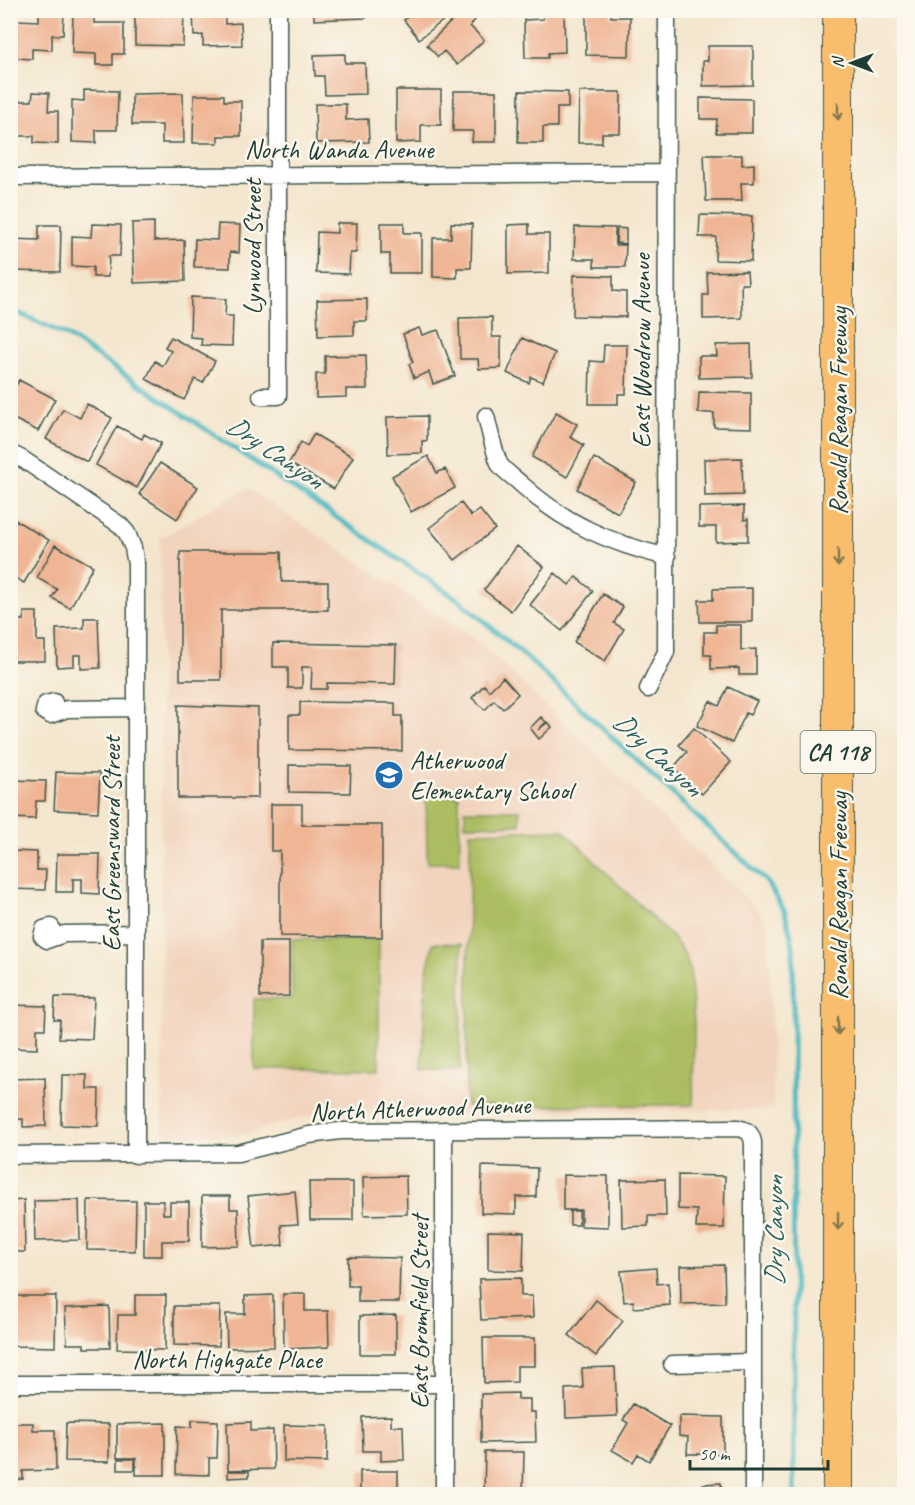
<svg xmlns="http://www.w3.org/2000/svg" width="915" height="1505" font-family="Caveat,sans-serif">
  <rect width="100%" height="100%" fill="#fbf7ec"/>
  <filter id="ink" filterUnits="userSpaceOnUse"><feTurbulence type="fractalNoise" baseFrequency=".0167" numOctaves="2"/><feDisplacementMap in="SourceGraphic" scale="12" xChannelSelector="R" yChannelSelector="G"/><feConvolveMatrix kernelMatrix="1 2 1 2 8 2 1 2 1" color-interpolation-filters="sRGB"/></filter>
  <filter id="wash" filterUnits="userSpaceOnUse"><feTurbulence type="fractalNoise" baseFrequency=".008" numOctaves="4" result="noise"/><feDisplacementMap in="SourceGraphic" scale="24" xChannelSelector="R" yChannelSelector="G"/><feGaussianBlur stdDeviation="1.35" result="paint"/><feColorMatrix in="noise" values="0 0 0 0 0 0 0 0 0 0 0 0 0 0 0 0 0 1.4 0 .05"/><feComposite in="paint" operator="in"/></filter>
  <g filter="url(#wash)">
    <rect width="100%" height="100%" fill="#f4e6ce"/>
    <path fill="#f2d4be" d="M247,488l232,154 278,267 11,16 6,185 -456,3 -76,22 -69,2 -11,-6 -2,-593z"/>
    <path fill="#abbd61" stroke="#657d4a" stroke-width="1.5" d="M426,796h33l1,67h-33z
      M465,810h55v15h-55z
      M563,830l110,108 11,15 6,16 4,54 -1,82 -227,1 4,-274z
      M292,939l87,1v129h-125v-70h38z
      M433,943l29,1 -2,127 -38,-1 4,-95z"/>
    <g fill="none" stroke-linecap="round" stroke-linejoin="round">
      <path stroke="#4ab8c1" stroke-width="5" d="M10,309l56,26 393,265 66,56 242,226 18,30 8,33 1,549"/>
    </g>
    <g id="blocks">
      <path fill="#efb594" d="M39,10h25l-1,25h-11v15l-20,-1v10l-16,-1 1,-38 22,1z
        M73,10h21v13h30v31h-11v11h-17v-11l-24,-1z
        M184,10l-1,36 -48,-1v-34z
        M193,10h32v14l16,-1 1,22 -39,1v-11l-9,1z
        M314,10h52v8l-52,2z
        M416,10h29l4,6 -30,23 -15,-19z
        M463,10h3l9,10 -5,6 14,14 -27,25 -13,-14 -6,6 -11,-12z
        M543,10h21l1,42 -17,1v5h-23l-1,-38 19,-1z
        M586,10h25v7h19l-1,39 -43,-1z
        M715,10h37v6l-37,-1z
        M708,46h45v39l-50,1v-25h5z
        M345,54v9h20l1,31 -41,1 -1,-19h-9l-1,-21z
        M84,90l34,1 -1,39h-21v13l-24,-1v-42l12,1z
        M396,90h45v35h-20v17l-25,1z
        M454,91h42v51h-24l1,-11h-20z
        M519,91l49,1v16h-11v19h-14v16h-25z
        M33,92l16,1 -1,18h10v33l-24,-1v-7h-24l1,-35h21z
        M579,92h42l-1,41h-18v10h-24z
        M183,93l1,50h-22v-18h-30v-31z
        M194,95h30v6h17v35h-23v7h-25z
        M700,98l52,1v34h-36l1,-14h-17z
        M315,104h31v16l22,-1 1,23 -53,1z
        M704,155h38v10l12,-1v19h-13l1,18h-36z
        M700,215l52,1 -1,45 -36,-1 1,-23h-17z
        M154,222v19l30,-1 1,41 -51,2 -2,-60z
        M337,223h20l-1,30h-6l-1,21 -33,-1 1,-41 20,1z
        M381,223h23v10h18v40h-32v-19h-9z
        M451,223l21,1 -1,44h-14v10l-24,-1v-39h18z
        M92,224l29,1 -1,31h-11l-1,21h-15v-10l-21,-1v-30l19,1z
        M218,224l22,1 -1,28 -9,-1v16l-36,-1 1,-28 22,1z
        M529,224v10h20v39l-41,1v-49z
        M39,225h22l-1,47 -50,-1v-32l29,1z
        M575,227l40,1v17h11l-1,22h-31v-8h-20z
        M617,228l9,1v15l-10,-1z
        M747,271l1,13h-7l1,34 -39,1v-24h5l-1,-23z
        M574,275l39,1v15l13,1v25l-53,-1z
        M191,297l35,2 -1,17h8l-1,30 -31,-1 1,-7 -12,-1z
        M367,299v22h-13v14l-36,1 -1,-36z
        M492,317v20h9v31l-22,1 -1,-10h-18l-1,-41z
        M419,328l3,7 16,-5 17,46 -22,8 -4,-12 -15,6 -5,-14 4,-2 -10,-28z
        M171,337l44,24 -12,22 -8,-4 -11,21 -38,-21 9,-18 8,5 8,-15 -6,-4z
        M522,338l33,15 -12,29 -12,-5 -2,6 -22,-10z
        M751,344l1,33 -53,1v-22h18l-1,-11z
        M604,345h23l-1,49h-8v10h-29l1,-43 13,1z
        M366,355l1,34h-21v8l-30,1v-24h9v-18z
        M19,380l36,19 -17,32 -28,-14v-20z
        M699,392l52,1v35l-37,-1v-14h-16z
        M87,404l25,14 -25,44 -41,-23 17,-30 17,9z
        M556,412l21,12 -7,13 14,8 -17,32 -35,-20z
        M427,416v25h-5v12l-34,1 -1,-37z
        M117,426l25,13 2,-5 17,9 -24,45 -41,-23z
        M314,434l39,23 -19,32 -45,-26 12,-21 6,4z
        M428,456l9,17 8,-4 10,19 -44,24 -19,-36z
        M594,458l42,24 -18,31 -41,-24z
        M742,458l1,37 -38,1 -1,-37z
        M160,463l38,24 -21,32 -38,-25z
        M461,503l10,13 9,-6 15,19 -40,31 -26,-32z
        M744,506v14l4,-1v22l-32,1v-15h-17v-20z
        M10,517l39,23 -25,43 -14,-8z
        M55,545l38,21 -23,42 -18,-10 5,-9 -20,-11z
        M517,546l27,21 -33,44 -27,-21z
        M180,552h101l1,30h46v28h-107v70h-41z
        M555,573l14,12 7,-8 17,14 -31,40 -32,-26z
        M752,588v34h-52l-1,-22h14v-11z
        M603,594l20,13 -9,16 10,6 -19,32 -31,-19z
        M24,612h13v29h8v20h-35v-41h14z
        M84,618h14l2,50 -19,1v-14h-7v11l-17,1 -1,-38 28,-1z
        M716,625h25v25l15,-1v26h-17v-7l-28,1v-14h-7v-23h12z
        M273,643l123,2 -1,39 -68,-1v6h-16l1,-22h-10v21h-14v-21h-15z
        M503,677l15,17 -15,15 -9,-9 -9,10 -13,-12 12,-13 5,6z
        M728,687l29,14 -7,14 -4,-2 -14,30 -35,-17 13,-25 9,5z
        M300,702l95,1v13h7v35l-113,-1v-35h11z
        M178,705l80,3v90h-80z
        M541,717l5,5 -8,8 10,-8 4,5 -13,12 -9,-11z
        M694,728l37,34 -29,32 -29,-26 14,-16 -8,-7z
        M289,765l62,1 -1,27 -61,-1z
        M56,772l44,1 -2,39 -44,-2z
        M10,780l36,1 -1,20h-9l-1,18 -25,-1z
        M271,804h31v21h80v112l-102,-1v-85h-9z
        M10,851l27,1v18h9l-1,20 -35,-1z
        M57,854h43l-1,40 -17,-1v-14h-9v13h-17z
        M260,942h29v54l-29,1z
        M55,997l39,1 -2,41 -33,-1 1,-18h-6z
        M10,1005l36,1 -1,23h-8v20l-27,-1z
        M62,1075h25v14h12l-1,37 -37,-1z
        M45,1078l1,48 -23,1v-8h-13v-40z
        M482,1166l55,2 -1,29h-20v17l-35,-1z
        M563,1175l45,1v51l-27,-1v-16h-18z
        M678,1175l47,1 -1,52h-28l1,-18 -19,-1z
        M406,1176l1,38 -43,1 -1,-38z
        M665,1179l1,37h-18v10l-26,1 -1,-47z
        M309,1182h44v38h-43z
        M295,1191l3,33 -17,1 2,20 -29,3 -6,-52z
        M202,1196h28v13h8l1,37 -37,1z
        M24,1200l1,52h-15v-51z
        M79,1200l1,40 -45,1 -1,-40z
        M88,1200l48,1 -1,50 -48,-1z
        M144,1201h19v13h7v-12h19v39h-27v15h-18z
        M570,1211h9v14h-9z
        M488,1231l36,1 -1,39 -35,-1z
        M348,1257l52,1 -1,44h-41v-16h-10z
        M724,1265l1,38 -44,1 -1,-38z
        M656,1268l1,16 11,-1 2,22 -36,3 -1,-7 -9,1 -3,-31z
        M521,1278v18h11l1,22 -52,2 -2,-41z
        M283,1294h22v17h23l1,36 -45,2z
        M135,1295h31l-1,55 -48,-1 1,-34h17z
        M273,1295l1,52 -47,1 -1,-34h19v-18z
        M10,1296h46l-1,51 -45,-1z
        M596,1300l27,21 -27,35 -27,-21z
        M109,1306l1,42h-26v-4h-17l-2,-36z
        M174,1306h46l-1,40 -45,-1z
        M396,1315v39h-36v-38z
        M483,1338h52v28h-18v16l-33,1z
        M615,1367l2,49 -51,2 -1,-29 18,-1 -1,-20z
        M518,1393v6h12v13h5l1,30 -55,1v-49z
        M633,1404l37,22 -21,35 -11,-7 -5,8 -21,-12 16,-27 -5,-3z
        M391,1416v10h12l1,34 -23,1v-10h-18l-1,-34z
        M679,1416l44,1v37h-36l1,-17 -9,-1z
        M192,1420l26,1 -1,37h-8v17l-33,-1 1,-48 15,1z
        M251,1422v9l22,-1 1,39 -46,1 -1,-47z
        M10,1423h23v7h22l1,40 -33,1v8l-13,1z
        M66,1423l43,1v38l-44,-1z
        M165,1423v52h-29v-17h-19v-34z
        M284,1425l44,1 -1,36 -43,-1z
        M485,1452h39l-1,42h-39z
        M118,1459h17v11h-17z
        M228,1471h21v6l-21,1z
        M360,1471h38v23h-38z
        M721,1483l1,11h-19v-10z"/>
    </g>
  </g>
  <g filter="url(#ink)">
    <use href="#blocks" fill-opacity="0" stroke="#3f564b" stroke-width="1.5"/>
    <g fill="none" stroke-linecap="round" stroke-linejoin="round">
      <g stroke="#3f564b" stroke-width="19">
        <path id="minor" d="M10,177l657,-4
          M261,396h17v-386
          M486,416c3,12 9,40 14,49 5,7 15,13 21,19 44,40 89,59 146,73
          M10,453l14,7 96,65 7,8 6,15 3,16v591
          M648,689l18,-37 1,-642
          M54,702l-8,2 -2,7 6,4 17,-6 69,-1
          M51,927l-7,2 -2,7 5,4 17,-6 72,-1
          M10,1155l228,-2 71,-18 31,-4 398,-3c10,2 13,5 15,14v352
          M672,1364l80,-2
          M10,1384h434
          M444,1494v-364"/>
      </g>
      <g stroke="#3f564b" stroke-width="32">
        <path id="motorway" d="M838,10v1484"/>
      </g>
      <use href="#minor" stroke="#fff" stroke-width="16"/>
      <use href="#motorway" stroke="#f9be6d" stroke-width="30"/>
    </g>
    <defs><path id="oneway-shaft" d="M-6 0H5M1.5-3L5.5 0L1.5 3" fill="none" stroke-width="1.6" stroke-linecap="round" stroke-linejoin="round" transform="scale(1.5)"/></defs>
    <g stroke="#81774e">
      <use href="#oneway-shaft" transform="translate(838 111) rotate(90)"/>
      <use href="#oneway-shaft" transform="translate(838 558) rotate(90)"/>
      <use href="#oneway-shaft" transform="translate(838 1026) rotate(90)"/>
      <use href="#oneway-shaft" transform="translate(838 1221) rotate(90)"/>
    </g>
  </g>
  <defs>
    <g id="school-disc" transform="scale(1.5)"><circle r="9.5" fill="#1f6fb2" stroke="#fbf7ec"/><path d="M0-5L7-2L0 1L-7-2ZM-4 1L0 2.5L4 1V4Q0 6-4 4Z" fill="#fff"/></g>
  </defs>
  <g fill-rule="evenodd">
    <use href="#school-disc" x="389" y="775"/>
  </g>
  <g text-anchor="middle" stroke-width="5" stroke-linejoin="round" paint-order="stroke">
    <rect fill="#fbf7ec" stroke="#61756b" stroke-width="1.5" x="800.5" y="731" width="75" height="42" rx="4.5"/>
    <g font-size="24" font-weight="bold" fill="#1f3d34">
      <text x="838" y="760">CA 118</text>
    </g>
    <g font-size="26" fill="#1f3d34" stroke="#fbf7ec">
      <text x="339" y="158">North Wanda Avenue</text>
      <text transform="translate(252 247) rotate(-90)" y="9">Lynwood Street</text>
      <text transform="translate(641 351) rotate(-90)" y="9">East Woodrow Avenue</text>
      <text transform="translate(838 411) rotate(-90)" y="9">Ronald Reagan Freeway</text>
      <text transform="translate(111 844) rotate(-90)" y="9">East Greensward Street</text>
      <text transform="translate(838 896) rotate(-90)" y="9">Ronald Reagan Freeway</text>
      <text transform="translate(420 1108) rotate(-2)" y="9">North Atherwood Avenue</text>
      <text transform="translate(419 1312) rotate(-90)" y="9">East Bromfield Street</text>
      <text x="227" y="1368">North Highgate Place</text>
    </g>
    <g font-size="26" fill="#1f3d34" stroke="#fbf7ec" text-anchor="start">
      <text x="410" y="769">Atherwood<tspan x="410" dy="30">Elementary School</tspan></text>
    </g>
    <g font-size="27" font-style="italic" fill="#2c625e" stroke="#fbf7ec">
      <text transform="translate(275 452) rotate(34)" y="9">Dry Canyon</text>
      <text transform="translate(658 754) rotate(43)" y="9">Dry Canyon</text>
      <text transform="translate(774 1231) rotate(-90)" y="9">Dry Canyon</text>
    </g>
  </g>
  <rect width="915" height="1505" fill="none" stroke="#fbf7ec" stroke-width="36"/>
  <g transform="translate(852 63) rotate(270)" stroke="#fbf7ec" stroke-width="4.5" paint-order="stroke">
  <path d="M0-4.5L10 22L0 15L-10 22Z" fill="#1f3d34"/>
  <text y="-9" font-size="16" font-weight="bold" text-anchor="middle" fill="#1f3d34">N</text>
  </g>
  <path d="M690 1460v9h138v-9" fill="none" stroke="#1f3d34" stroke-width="3"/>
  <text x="699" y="1460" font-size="18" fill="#1f3d34" stroke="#fbf7ec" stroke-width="4.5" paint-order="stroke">50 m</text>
</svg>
